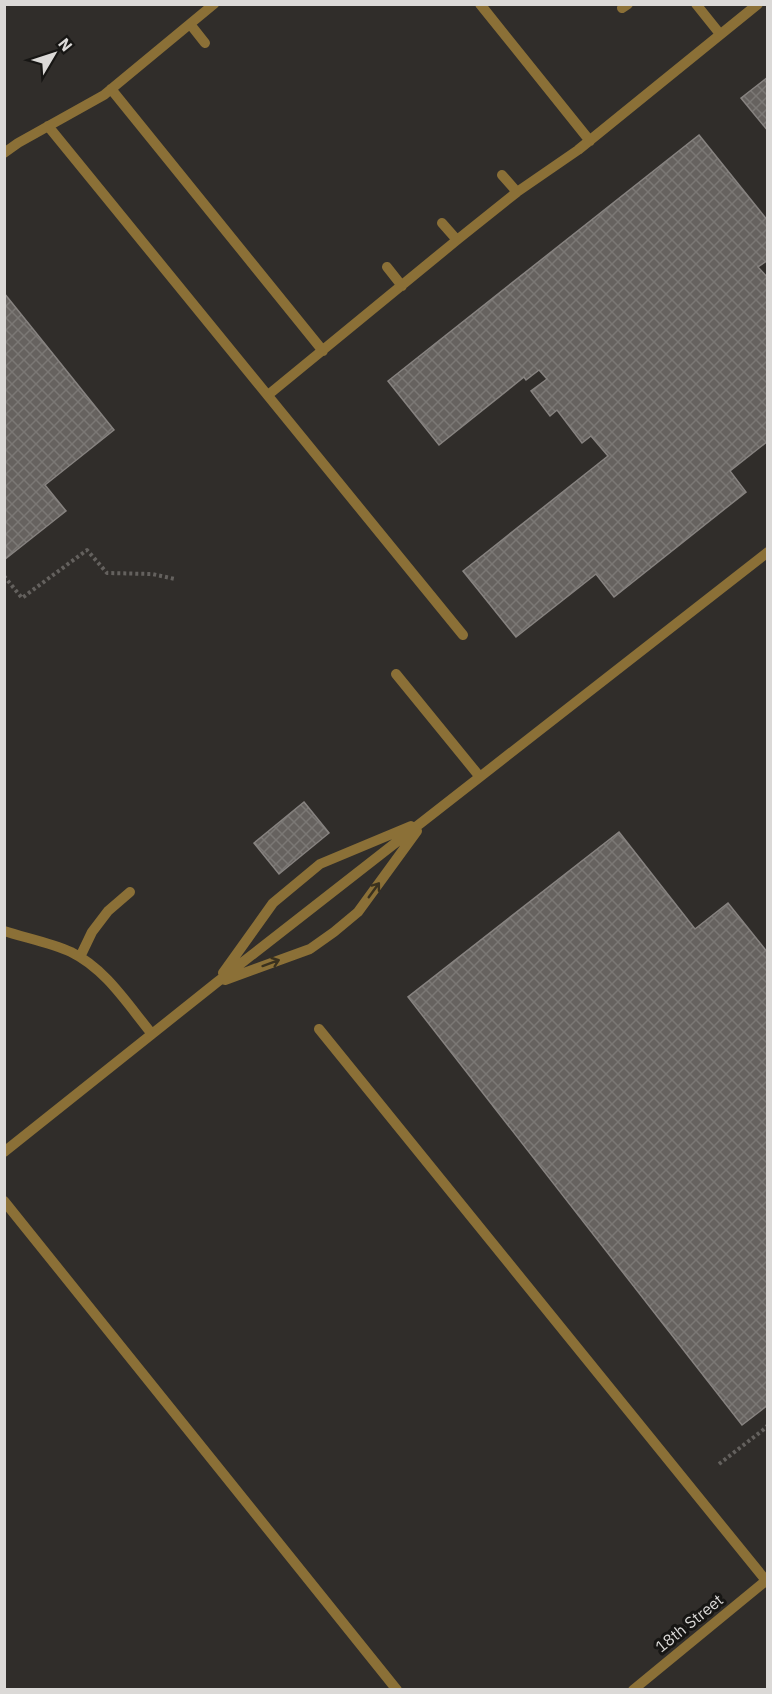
<svg xmlns="http://www.w3.org/2000/svg" width="772" height="1694" font-family="'IBM Plex Sans',sans-serif">
  <defs>
    <pattern id="building-cross-hatch" width="8" height="8" patternUnits="userSpaceOnUse" patternTransform="scale(1.5)"><rect width="8" height="8" fill="#66625f"/><path d="M0 0l8 8M0 8l8-8" fill="none" stroke="#7b7875"/></pattern>
  </defs>
  <rect width="100%" height="100%" fill="#302d2a"/>
  <path fill="url(#building-cross-hatch)" stroke="#878380" stroke-width="1.5" d="M768,77v54l-27,-33z
    M699,135l69,86v39l-10,7 10,11v163l-38,30 16,21 -132,105 -18,-23 -80,63 -53,-66 145,-115 -17,-20 -9,7 -25,-33 -7,6 -19,-25 16,-12 -8,-9 -13,10 -2,-3 -85,68 -51,-64z
    M4,293l110,137 -69,55 21,26 -62,49z
    M304,802l25,31 -50,41 -25,-31z
    M619,832l76,97 33,-26 40,50v452l-26,20 -334,-428z"/>
  <g fill="none" stroke-linecap="round" stroke-linejoin="round">
    <path stroke="#64615e" stroke-width="4" stroke-dasharray="3 3" stroke-linecap="butt" d="M4,576l18,22 65,-48 20,23 45,1 23,5
      M719,1464l44,-34 5,-5"/>
    <path stroke="#8b7037" stroke-width="10" d="M480,4l110,137
      M696,4l24,30
      M622,8l6,-4
      M190,24l15,19
      M111,89l212,262
      M48,126l415,509
      M4,153l14,-10 86,-48 110,-91
      M502,175l15,17
      M442,223l15,17
      M387,267l15,19
      M268,395l189,-155 60,-48 61,-42 180,-146
      M396,674l84,103
      M4,931c22,7 47,12 67,21 35,17 57,53 81,82
      M80,957l12,-25 16,-21 22,-19
      M223,973l50,-70 47,-39 91,-38
      M225,980l85,-31 24,-17 24,-20 59,-81
      M319,1029l449,554
      M4,1152l212,-169 552,-431
      M4,1201l393,489
      M633,1690l135,-111"/>
  </g>
  <defs><path id="oneway-shaft" d="M-6 0H5M1.5-3L5.5 0L1.5 3" fill="none" stroke-width="1.6" stroke-linecap="round" stroke-linejoin="round" transform="scale(1.5)"/></defs>
  <g stroke="#3a311e">
    <use href="#oneway-shaft" transform="translate(374 890) rotate(-54)"/>
    <use href="#oneway-shaft" transform="translate(271 963) rotate(-20)"/>
  </g>
  <g text-anchor="middle" stroke-width="6" stroke-linejoin="round" paint-order="stroke">
    <g font-size="16" fill="#dbd9d7" stroke="#171614">
      <text transform="translate(689 1623) rotate(-39)" y="6">18th Street</text>
    </g>
  </g>
  <rect width="772" height="1694" fill="none" stroke="#dbd9d7" stroke-width="12"/>
  <g transform="translate(54 54) rotate(51)" stroke="#171614" stroke-width="4.5" paint-order="stroke">
  <path d="M0-4.5L10 22L0 15L-10 22Z" fill="#dbd9d7"/>
  <text y="-9" font-size="16" font-weight="bold" text-anchor="middle" fill="#dbd9d7">N</text>
  </g>
</svg>
